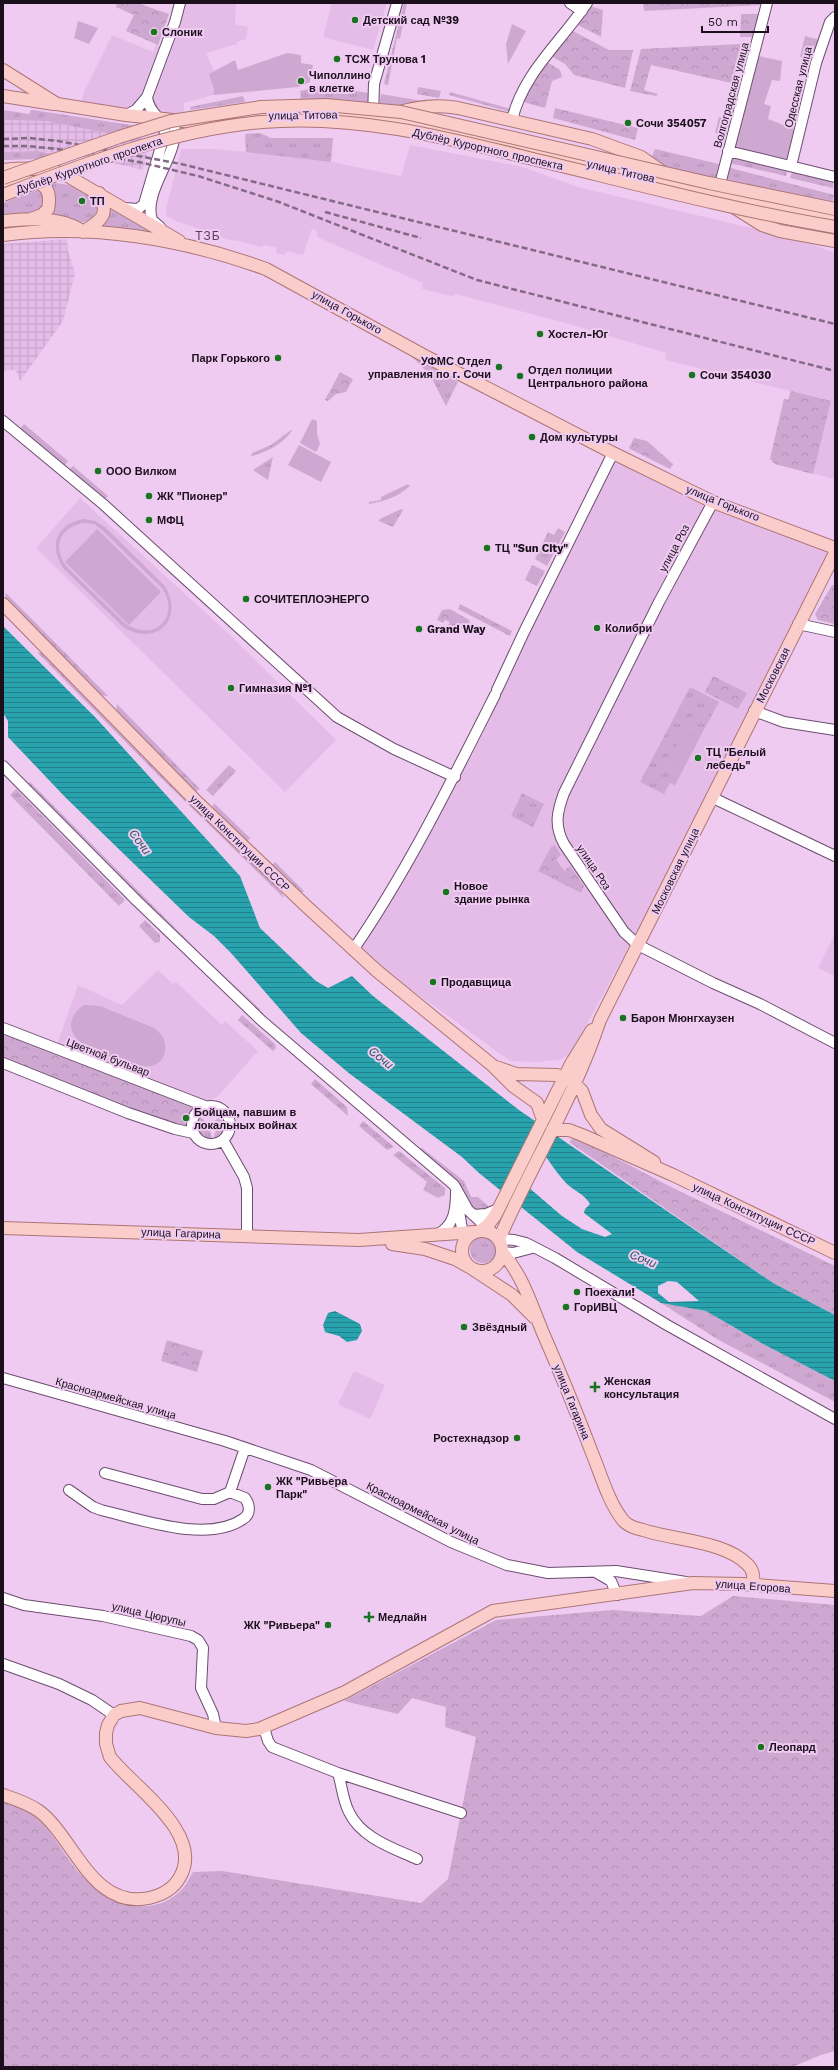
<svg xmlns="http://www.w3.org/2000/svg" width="838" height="2070" font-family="'Work Sans',sans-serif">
  <defs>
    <pattern id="industrial-grid" width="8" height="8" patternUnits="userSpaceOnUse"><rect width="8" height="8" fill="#e5bce8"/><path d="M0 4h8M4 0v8" fill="none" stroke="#c4a0c6"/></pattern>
    <pattern id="grass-tufts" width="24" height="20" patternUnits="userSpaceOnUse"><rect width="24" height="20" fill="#cea8d0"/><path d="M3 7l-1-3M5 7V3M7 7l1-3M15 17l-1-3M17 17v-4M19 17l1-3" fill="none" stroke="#b08fb2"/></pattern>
    <pattern id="forest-crowns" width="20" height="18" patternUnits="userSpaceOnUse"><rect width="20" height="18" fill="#cea8d0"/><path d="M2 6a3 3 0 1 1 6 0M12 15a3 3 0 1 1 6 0" fill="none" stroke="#b08fb2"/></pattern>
    <pattern id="water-rules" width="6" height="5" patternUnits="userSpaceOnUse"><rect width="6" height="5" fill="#28a2ac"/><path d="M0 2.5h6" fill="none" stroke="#22828b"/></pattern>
  </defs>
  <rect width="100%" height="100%" fill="#efcbf1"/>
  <path fill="#e5bce8" d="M183,3h53l-1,21 13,3 -1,5 -1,7 -9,3v2l-31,9 8,18 -5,3 5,16 -1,5 -29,8v14l-11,1 -17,-6 -5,-15z
    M332,3h55l-14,47 -50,-13z
    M112,35l41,17 3,-7 7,2 -18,48 -13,15 -52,-5 4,-13z
    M410,145l113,22 55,20 224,53 33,13v226l-55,-14 -5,-1 -5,-5 14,-60 4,1 2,-9 -125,-31 1,-7 -90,-27 -120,-32 -4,2 -30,-7 1,-6 -106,-46v-6l-5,-2 -9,26 -16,-4 -2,4 -9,-2 1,-5 -13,-3 -2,2 -28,-7 -2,1 -59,-21 -6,-4 -1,-7 15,-60h32l82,7 32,5 74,15z
    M614,459l217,92 -191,375 -69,128 -12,6 -23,2 -26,-1 -149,-108 -3,-5 26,-39z
    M80,498l150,137 106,105 -51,52 -249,-244z
    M835,933v43l-17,-8z
    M158,970l15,14 3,-2 46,43 3,-4 33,30 -39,44 -9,6 -6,1 -147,-58 21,-59 44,20z
    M354,1371l31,14 -15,34 -32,-15z"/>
  <path fill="url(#industrial-grid)" d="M3,120l43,1 65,13 40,5 -8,31 -46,-11 -59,-8 -35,1z
    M67,239l1,12 7,23 -12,47 -43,60 -4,-11 -13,1v-127z"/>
  <path fill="url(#grass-tufts)" d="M322,86l47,7v12l-68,-3 -1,-11z
    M450,92l61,17 -1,3 -61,-17z
    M381,94l47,8 -24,6 -25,-2z
    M243,96l2,6 -54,8 -1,-3z
    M3,110l26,4 2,-4h2l104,16 -26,8 -65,-13 -43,-1z
    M260,133l11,5h62l-2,24 -85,-10 -1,-18z
    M655,149l64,15 -3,14 -50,-10 -15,-9z
    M38,151l16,3 -11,5 -40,1v-8z
    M730,154l58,13 -2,9 -57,-13z
    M727,167l107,28 -2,9 -109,-23z
    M793,169l40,10v9l-43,-10z
    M50,183c14,0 42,5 48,19 1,3 1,7 2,10 -15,18 -30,9 -49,2l2,-23z
    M42,188l3,1 -2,24 -40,3v-13z
    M110,207l50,29 -58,-9 5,-9z
    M409,354l49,28 -12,24 -16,-31z
    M24,424l44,37 -5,7 -44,-38z
    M291,430l1,1c-11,14 -24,21 -41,25l1,-3 19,-8z
    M273,457l-5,23 -15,-10z
    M73,466l35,30 -5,5 -36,-30z
    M408,484l2,2c-12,11 -25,15 -41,18v-2l12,-2v-3z
    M401,509l2,1 -10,17 -14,-6 1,-2z
    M558,528l7,4 -18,34 -12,-7 13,-27 6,3z
    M532,565l13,6 -8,15 -12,-6z
    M6,593l102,103 -10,-1 -93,-96z
    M37,652l6,1 117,120 119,115 5,10 -126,-123z
    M690,687l29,15 -20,37 -15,-7 -19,36 15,8 -5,9 -5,-2 -6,11 -24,-12z
    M117,704l83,85 -5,3 -79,-80z
    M229,765l7,6 -23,25 -7,-6z
    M30,782l173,174 58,54 -5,-1 -90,-86 -59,-61 -79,-79z
    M16,789l109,111 -6,6 -109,-111z
    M522,793l22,11 -11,23 -22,-11z
    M214,803l36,35 -5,6 -33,-36z
    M275,862l29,29 -3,3 -32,-26z
    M145,920l15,15v7l-5,1 -16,-17z
    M242,1015l33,29 1,4 -3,3 -35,-31z
    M315,1079l32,28 1,9 -37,-32z
    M198,1115c10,7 13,14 14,26 -14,1 -22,-15 -14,-26z
    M224,1115c7,11 3,21 -9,26l-1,-5 3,-8 -3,-7z
    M363,1121l31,26 -7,3 -28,-24z
    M422,1148l42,33 7,16h7l10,9 2,4 -8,3 -17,-7 -49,-57z
    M399,1151l46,37v7l-7,3 -15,-8 4,-8 -34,-27z
    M470 1250a13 13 0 1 1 26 0a13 13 0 1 1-26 0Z
    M661,1303l45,8 57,33 72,37v21l-118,-63z"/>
  <path fill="url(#forest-crowns)" d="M117,3l23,1 29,10 -11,31 -32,-14 8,-16 -18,-8z
    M404,3h3l-7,36 -3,-1 -9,47 -4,-1z
    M643,3h118v2l-117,6z
    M590,6l13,4 -2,27 -25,-13z
    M741,14h18l-7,23h-12z
    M573,31l36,19h24l-8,38 -51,-13 -9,-11 -14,-8z
    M740,44l13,5 -3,4 -9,-1 -7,23 10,4 -2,10 -6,-2v-3l-85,-19 -7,25 14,4 -2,2 -26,-5 11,-42z
    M547,62l13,8 2,7 -10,4 -7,27 -22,-6 3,-11z
    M418,87l23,4 -2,7 -22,-4z
    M555,108l83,20 -3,12 -82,-22z
    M340,372l13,7 -7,13 -10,2 -8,7 -3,-1z
    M791,391l40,10 -18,73 -38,-10 -5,-5 14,-60 4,1z
    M634,438l13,3 26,23 -3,5 -38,-19 -3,-2z
    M832,585h3v39l-17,-4 -3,-6z
    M460,604l52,27 -2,5 -52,-27z
    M450,609l19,11 2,5 -3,7 -11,-6 -1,3 -8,-4 2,-3 -5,-2 -2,3 -6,-3 5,-10z
    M713,676l34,17 -9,16 -33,-17z
    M555,845l6,10 -5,4 8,12 6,-5 14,20 -3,7 -43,-22 13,-24z
    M3,1028l197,81c-8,7 -10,14 -7,24l-190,-70z
    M574,1138h4l91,48 166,80v49l-62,-32 -204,-141z
    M167,1340l36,11 -6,21 -36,-11z
    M733,1596l102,9v446l-14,4 -29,12h-789v-265c11,4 24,7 33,15 17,15 26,35 39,51 26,32 75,57 109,19 3,-4 6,-10 9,-15l29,-1 199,32 27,-24 28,-142 -31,-10 1,-20 -34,-9 -14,16 -54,-13 152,-81 116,-10 89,6z"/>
  <path fill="#cea8d0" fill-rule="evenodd" d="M78,21l20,7 -9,16 -15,-6z
    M512,24l14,7 -18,33 -2,-20z
    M805,36l15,4 -6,20 -14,-3z
    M287,53l14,2v8l12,2 -3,17 -12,5 -85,8 1,-5 -5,-16 26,-14 3,10z
    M759,56l23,5 -2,20 -8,-1 -8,24 7,2 -3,13 26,10 -7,30 -54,-12z
    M719,117l13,4 -4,15 -13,-3z
    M312,419l5,2v13l3,10 -4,8 -16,-9z
    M299,445l32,17 -10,20 -33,-17z
    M84,519l11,2 10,6 59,58c22,33 -8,63 -41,42l-59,-58c-16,-23 -8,-45 20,-50zM84,523l10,1 8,6 60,58c19,28 -7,55 -36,36l-60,-58c-14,-20 -6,-39 18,-43z
    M97,529l64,63 -32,33 -64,-63z
    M684,731l15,8 -19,37 -15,-8z
    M84,1005l16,1 54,22c8,6 13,13 11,23 -7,35 -63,1 -82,-7 -17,-11 -15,-29 1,-39z"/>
  <path fill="url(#water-rules)" fill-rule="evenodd" d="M3,626l92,91 145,159 20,52 56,53 12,7 24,-12 21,20 146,114 45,31 209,142 62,32v66l-72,-37 -57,-33 -45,-8 -84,-51 -98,-79 -17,-16 -112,-83 -49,-41 -70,-80 -17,-17 -25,-19 -123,-119 -58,-61v-16l-5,-8zM540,1149c9,11 17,25 27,35 9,8 16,9 23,20l-5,5 -1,4 28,21 -7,3 -23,-8 -20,-13 -35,-30 -4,-15 4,-13zM668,1281l9,1 22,19 -30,1 -11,-9v-7z
    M335,1311l25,13 2,7 -5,9 -10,2 -8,-6 -14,-4 -2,-7 5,-12z"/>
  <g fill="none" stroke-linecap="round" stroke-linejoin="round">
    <g stroke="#6c4d6f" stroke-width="12">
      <path id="minor" d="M570,3l12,8
        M126,115l10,-5 11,-13 28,-75 5,-19
        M373,117l1,-33 23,-81
        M512,120c11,-47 49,-78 75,-117
        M728,151l107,26
        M791,166l25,-103 14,-41 5,-5
        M718,192l49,-189
        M124,208l14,1 6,-5 21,-71c-2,-16 -16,-19 -18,-36
        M160,227l-8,-7c-10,-32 32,-68 21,-100
        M3,421l100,83 234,213 57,32 61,28
        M713,502l-54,100 -95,191c-7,19 -10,32 0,51l60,88 14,13 75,38 47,21 75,39
        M798,624l37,8
        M497,690l27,-58 89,-179
        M754,711l30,11 51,8
        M3,766l134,135 125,120 192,164 14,25 26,24
        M711,797l124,59
        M353,950c55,-80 98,-168 142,-255
        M3,1028l202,78
        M3,1063l125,50 47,16 18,4
        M192 1125a19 19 0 1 1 38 0a19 19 0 1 1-38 0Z
        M223,1140l21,37 3,11v48
        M458,1205l6,36
        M473,1215l13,-1 12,-5
        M436,1235c19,-9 20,-26 20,-44
        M499,1239l15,1 12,3 29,15 112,67 168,94
        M502,1252l11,1 19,-5
        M3,1378l222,63 86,29 140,72 56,23 41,8 68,-2 70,11
        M105,1473l97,26h12l16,-7 15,-44
        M69,1490l24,17 8,3c39,9 106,34 142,9 8,-5 7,-14 2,-21l-15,-6
        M597,1573l14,8 6,14
        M3,1598l21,7 79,11 88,20 7,4 5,8 -2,40 12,26 3,14
        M3,1664l56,20 33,16 22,15
        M264,1728l4,13 4,6 66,26c4,13 5,28 11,39 12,26 44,36 68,47
        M338,1773l123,40"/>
    </g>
    <g stroke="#ab7576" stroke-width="14">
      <path id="major" d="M3,70l54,34 69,11 66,7 31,-1 40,-5 59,-2 76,6 56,11 260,62 121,24
        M3,96l51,8
        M396,113c21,-6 40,-9 62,-5l134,31 49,18 23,16
        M3,170c22,-2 43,-3 63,5l113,66
        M3,188c21,-7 52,-14 45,21l-6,6 -11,4
        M735,208l27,17 18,6 55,10
        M3,221c25,-2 53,-5 76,8
        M83,232c19,-12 27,-17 16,-39
        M3,235c88,-12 180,4 263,34l157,86 190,98 100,49 122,46
        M3,604l191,195 111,106 72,66 115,94 21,21 24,17 6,17
        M496,1067l20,7 41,1 17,8 8,8 9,24 10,14 53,33
        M552,1130h17l13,5 91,40 162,78
        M3,1228l356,12 115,-8
        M462 1251a20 20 0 1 1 40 0a20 20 0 1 1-40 0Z
        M480,1231l7,-5 8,-10 76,-152 21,-34
        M499,1239c32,-73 76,-143 101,-219l235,-467
        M392,1244l33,5 30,10 16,9 41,27 22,22
        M502,1252c21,24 29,52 41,81 18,41 35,83 51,125 8,20 15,44 28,61 5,7 13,9 21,11 29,10 83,11 105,35 5,5 6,12 5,19
        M3,1795c12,4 25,8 36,16 35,26 53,99 110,87 13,-3 25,-10 31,-21 25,-44 -47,-90 -70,-120l-4,-13v-11l2,-8 6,-10 7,-4 19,-3 76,20 30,3 13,-2 86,-37 148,-81 200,-28 50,1 92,7"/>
    </g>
    <use href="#minor" stroke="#fff" stroke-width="10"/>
    <use href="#major" stroke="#fbcdca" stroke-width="12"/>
    <path stroke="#836b85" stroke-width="2.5" stroke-dasharray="6 3" stroke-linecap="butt" d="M3,139l26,-1 29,3 123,23 654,160
      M3,146h25l29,3 82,13 59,14 81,26 198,78 358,91
      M325,212l96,26"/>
    <g stroke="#ab7576" stroke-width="14" stroke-linecap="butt">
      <path id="major-bridge" d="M3,178l116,-41 52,-16 90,-14 65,-2 75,7 308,71 126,26
        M3,195c84,-32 169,-65 259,-73 92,-8 183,15 271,37 100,24 200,51 302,68"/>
    </g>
    <use href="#major-bridge" stroke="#fbcdca" stroke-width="12"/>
  </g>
  <g fill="#197421" stroke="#efcbf1" stroke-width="1.5">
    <circle cx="355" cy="20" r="4"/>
    <circle cx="154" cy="32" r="4"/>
    <circle cx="337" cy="59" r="4"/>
    <circle cx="301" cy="81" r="4"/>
    <circle cx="628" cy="123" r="4"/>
    <circle cx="82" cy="201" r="4"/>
    <circle cx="540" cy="334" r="4"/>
    <circle cx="278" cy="358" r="4"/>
    <circle cx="499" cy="367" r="4"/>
    <circle cx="692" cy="375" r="4"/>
    <circle cx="520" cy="376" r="4"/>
    <circle cx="532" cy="437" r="4"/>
    <circle cx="98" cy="471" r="4"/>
    <circle cx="149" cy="496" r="4"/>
    <circle cx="149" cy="520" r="4"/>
    <circle cx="487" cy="548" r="4"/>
    <circle cx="246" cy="599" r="4"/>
    <circle cx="597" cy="628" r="4"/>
    <circle cx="419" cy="629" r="4"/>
    <circle cx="231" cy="688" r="4"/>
    <circle cx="698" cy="758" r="4"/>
    <circle cx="446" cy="892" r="4"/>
    <circle cx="433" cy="982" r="4"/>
    <circle cx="623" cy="1018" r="4"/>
    <circle cx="186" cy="1118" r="4"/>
    <circle cx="577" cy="1292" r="4"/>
    <circle cx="566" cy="1307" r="4"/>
    <circle cx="464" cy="1327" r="4"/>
    <path d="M593 1381h4v4h4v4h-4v4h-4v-4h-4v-4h4z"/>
    <circle cx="517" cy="1438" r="4"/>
    <circle cx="268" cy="1487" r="4"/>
    <path d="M367 1611h4v4h4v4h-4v4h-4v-4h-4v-4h4z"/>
    <circle cx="328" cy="1625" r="4"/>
    <circle cx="761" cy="1747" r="4"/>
  </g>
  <g text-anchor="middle" stroke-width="4" stroke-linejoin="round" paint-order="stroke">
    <g font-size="11" font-weight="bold" fill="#1b0f1c" stroke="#efcbf1" text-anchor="start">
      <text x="363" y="24">Детский сад №39</text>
      <text x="162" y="36">Слоник</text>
      <text x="345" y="63">ТСЖ Трунова 1</text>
      <text x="309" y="79">Чиполлино<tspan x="309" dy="13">в клетке</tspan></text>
      <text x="636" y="127">Сочи 354057</text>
      <text x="90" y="205">ТП</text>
      <text x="548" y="338">Хостел-Юг</text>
      <text x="270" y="362" text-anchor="end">Парк Горького</text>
      <text x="491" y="365" text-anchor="end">УФМС Отдел<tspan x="491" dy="13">управления по г. Сочи</tspan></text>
      <text x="528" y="374">Отдел полиции<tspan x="528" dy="13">Центрального района</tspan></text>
      <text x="700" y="379">Сочи 354030</text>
      <text x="540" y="441">Дом культуры</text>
      <text x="106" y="475">ООО Вилком</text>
      <text x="157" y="500">ЖК "Пионер"</text>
      <text x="157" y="524">МФЦ</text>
      <text x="495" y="552">ТЦ "Sun City"</text>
      <text x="254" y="603">СОЧИТЕПЛОЭНЕРГО</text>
      <text x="605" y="632">Колибри</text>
      <text x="427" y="633">Grand Way</text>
      <text x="239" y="692">Гимназия №1</text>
      <text x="706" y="756">ТЦ "Белый<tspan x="706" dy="13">лебедь"</tspan></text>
      <text x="454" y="890">Новое<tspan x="454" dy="13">здание рынка</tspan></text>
      <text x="441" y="986">Продавщица</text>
      <text x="631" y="1022">Барон Мюнгхаузен</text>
      <text x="194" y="1116">Бойцам, павшим в<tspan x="194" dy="13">локальных войнах</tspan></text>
      <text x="585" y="1296">Поехали!</text>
      <text x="574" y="1311">ГорИВЦ</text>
      <text x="472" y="1331">Звёздный</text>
      <text x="604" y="1385">Женская<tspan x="604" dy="13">консультация</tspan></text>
      <text x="509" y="1442" text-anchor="end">Ростехнадзор</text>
      <text x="276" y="1485">ЖК "Ривьера<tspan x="276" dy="13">Парк"</tspan></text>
      <text x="378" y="1621">Медлайн</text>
      <text x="320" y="1629" text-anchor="end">ЖК "Ривьера"</text>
      <text x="769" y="1751">Леопард</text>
    </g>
    <g font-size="11" fill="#1b0f1c" stroke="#efcbf1">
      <text transform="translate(798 87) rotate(-76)" y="4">Одесская улица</text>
      <text transform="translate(731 95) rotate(-75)" y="4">Волгоградская улица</text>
      <text transform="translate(303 115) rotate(-1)" y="4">улица Титова</text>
      <text transform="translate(488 149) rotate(13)" y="4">Дублёр Курортного проспекта</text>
      <text transform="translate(89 165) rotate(-19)" y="4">Дублёр Курортного проспекта</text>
      <text transform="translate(621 171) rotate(13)" y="4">улица Титова</text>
      <text transform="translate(347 312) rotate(29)" y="4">улица Горького</text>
      <text transform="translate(723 503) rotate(22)" y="4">улица Горького</text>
      <text transform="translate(674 548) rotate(-62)" y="4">улица Роз</text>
      <text transform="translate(773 675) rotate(-63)" y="4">Московская</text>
      <text transform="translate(240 843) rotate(44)" y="4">улица Конституции СССР</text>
      <text transform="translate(594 867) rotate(56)" y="4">улица Роз</text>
      <text transform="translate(675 871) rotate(-64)" y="4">Московская улица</text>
      <text transform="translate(108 1057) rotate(21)" y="4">Цветной бульвар</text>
      <text transform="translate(754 1214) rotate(25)" y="4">улица Конституции СССР</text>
      <text transform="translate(181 1233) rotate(2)" y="4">улица Гагарина</text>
      <text transform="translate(116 1398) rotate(16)" y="4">Красноармейская улица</text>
      <text transform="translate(572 1402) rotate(68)" y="4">улица Гагарина</text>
      <text transform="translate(423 1513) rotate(27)" y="4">Красноармейская улица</text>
      <text transform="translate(753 1586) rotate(4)" y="4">улица Егорова</text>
      <text transform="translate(149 1614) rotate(13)" y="4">улица Цюрупы</text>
    </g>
    <g font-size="12" letter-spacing="1" fill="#5a3c5c" stroke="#efcbf1">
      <text x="208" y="240">ТЗБ</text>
    </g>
    <g font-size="12" font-style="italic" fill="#24555a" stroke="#efcbf1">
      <text transform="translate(140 842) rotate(53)" y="4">Сочи</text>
      <text transform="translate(381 1058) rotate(39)" y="4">Сочи</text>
      <text transform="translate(643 1259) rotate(22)" y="4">Сочи</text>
    </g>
  </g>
  <rect width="838" height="2070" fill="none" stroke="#1b0f1c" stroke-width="8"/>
  <path d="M702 26v6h66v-6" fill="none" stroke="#1b0f1c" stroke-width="2"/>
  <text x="708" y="26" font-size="12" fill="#1b0f1c" stroke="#efcbf1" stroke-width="3" paint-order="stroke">50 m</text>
</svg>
